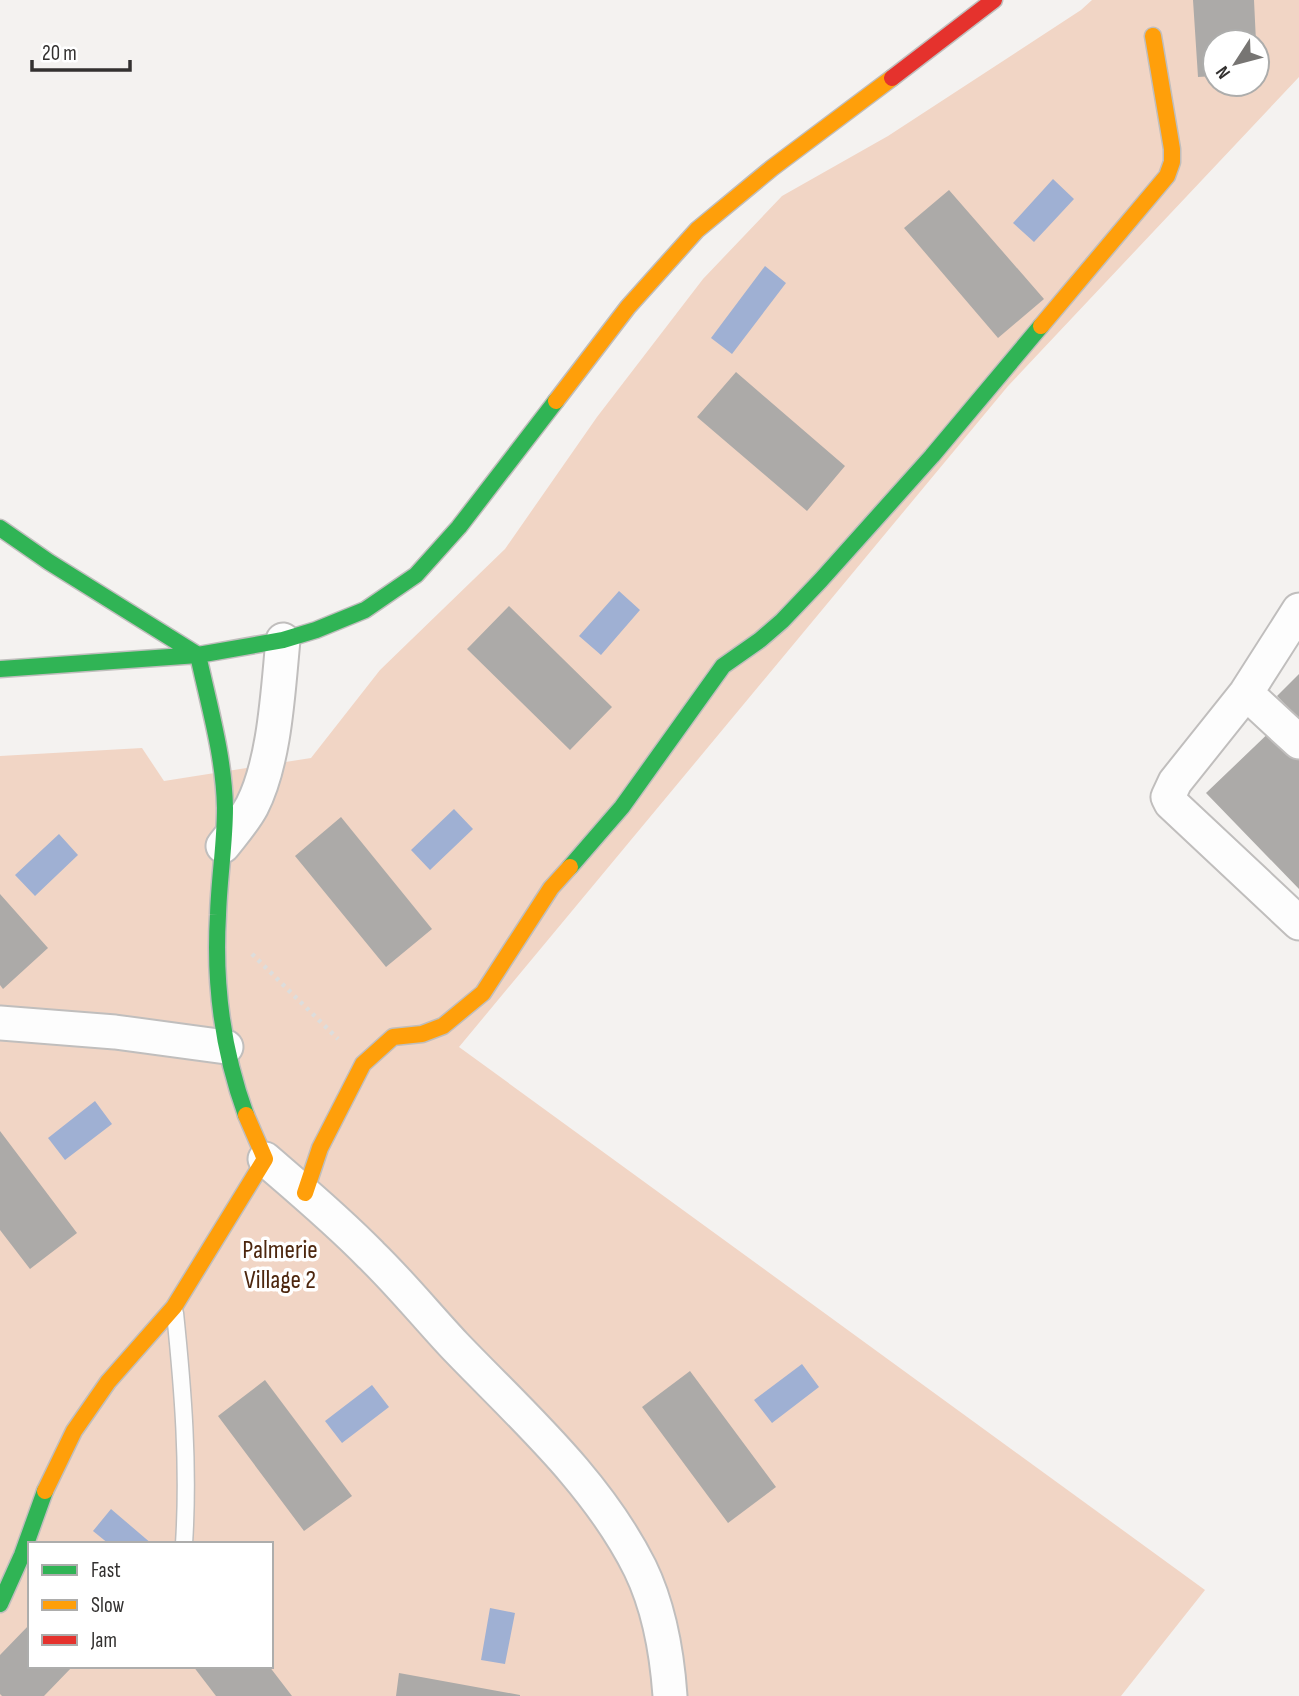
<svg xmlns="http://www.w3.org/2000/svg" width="1299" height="1696" font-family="'Sofia Sans Condensed',sans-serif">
  <rect width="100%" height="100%" fill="#f4f2f0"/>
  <path fill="#f1d5c5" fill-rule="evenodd" d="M1092,0h207v77l-291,309 -549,661 746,543 -84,106h-1121v-940l142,-8 22,33 147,-23 69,-88 125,-121 92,-132 106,-138 79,-83 106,-60 193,-126zM1215,42h42v42h-42zM30,1544h241v122h-241z"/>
  <path fill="#9fb0d3" d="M1053,179l21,20 -40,43 -21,-19z
    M765,266l21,17 -54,71 -21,-16z
    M619,591l21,19 -39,45 -22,-19z
    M454,809l19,20 -43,41 -19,-20z
    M59,834l19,21 -43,41 -20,-21z
    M95,1101l17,23 -47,36 -17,-22z
    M802,1364l17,23 -47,36 -18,-23z
    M372,1385l17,22 -47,36 -17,-22z
    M111,1509l41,35h-43l-16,-13z
    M490,1608l25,5 -10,51 -24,-4z"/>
  <path fill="#acaaa8" d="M1193,0h61l2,42h-41v34l-17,1z
    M949,190l95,109 -46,39 -94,-110z
    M736,372l109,94 -38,45 -110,-94z
    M509,606l103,101 -42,43 -103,-101z
    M1299,674v45l-22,-23z
    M1277,725l22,22v142l-93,-96z
    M341,817l91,112 -46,38 -91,-111z
    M0,894l48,54 -45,41 -3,-4z
    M0,1131l77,102 -47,36 -30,-39z
    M690,1371l86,116 -48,36 -86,-116z
    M265,1380l87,116 -48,35 -86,-115z
    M30,1624v42h43l-29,30h-42l-2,-2v-39z
    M193,1666h76l23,30h-76z
    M399,1673l121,22v1h-124z"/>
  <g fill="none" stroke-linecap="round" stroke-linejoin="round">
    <g stroke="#c0bebd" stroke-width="19">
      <path id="lane" d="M175,1313c8,77 14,153 9,231"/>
    </g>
    <g stroke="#c0bebd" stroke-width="37">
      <path id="street" d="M1299,610l-53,83 -71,89 -7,15 3,6 128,120
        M1246,693l53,49
        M223,846c10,-13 21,-25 29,-40 23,-45 26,-116 31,-166
        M0,1023l115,9 111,15
        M265,1159c36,31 73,62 106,96 29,28 55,60 83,90 66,69 142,135 186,223 19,39 27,85 30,128"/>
    </g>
    <g stroke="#c0bebd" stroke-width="19">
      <path id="fast" d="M0,528l49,34 149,93c11,51 26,101 27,153 0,36 -6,71 -7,107 -4,67 5,137 28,200
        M0,669l198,-14 85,-15 33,-10 49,-20 51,-35 43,-48 97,-126
        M570,867l52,-60 101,-141 37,-26 22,-19 39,-41 111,-124 109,-130
        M0,1604l22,-49 23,-64"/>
    </g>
    <g stroke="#c0bebd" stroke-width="19">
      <path id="slow" d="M1041,326l126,-150 5,-14v-13l-19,-113
        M556,401l72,-94 69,-77 75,-62 120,-90
        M305,1193l15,-45 43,-84 30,-27 29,-3 21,-8 40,-33 68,-105 19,-21
        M45,1491l29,-60 34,-49 66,-75 91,-148 -19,-44"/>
    </g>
    <g stroke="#c0bebd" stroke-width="19">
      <path id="jam" d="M892,78l102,-78"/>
    </g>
    <path stroke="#dddddc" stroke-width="4.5" stroke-dasharray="3.5 5" stroke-linecap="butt" d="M252,954l86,85"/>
    <use href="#lane" stroke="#fdfdfd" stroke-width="16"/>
    <use href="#street" stroke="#fdfdfd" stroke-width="33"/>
    <use href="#fast" stroke="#30b455" stroke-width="16"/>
    <use href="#slow" stroke="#ff9f0a" stroke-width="16"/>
    <use href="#jam" stroke="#e5322d" stroke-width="16"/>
  </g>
  <g text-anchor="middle" stroke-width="7" stroke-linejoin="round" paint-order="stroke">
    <g font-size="26" fill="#4d270f" stroke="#fff">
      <text x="280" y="1258">Palmerie<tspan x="280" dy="30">Village 2</tspan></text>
    </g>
  </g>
  <rect x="28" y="1542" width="245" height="126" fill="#ffffff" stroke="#adadac" stroke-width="2"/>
  <rect x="42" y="1565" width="35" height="10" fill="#30b455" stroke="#adadac" stroke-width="2"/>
  <text x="91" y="1577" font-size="21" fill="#333130">Fast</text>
  <rect x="42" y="1600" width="35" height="10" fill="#ff9f0a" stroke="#adadac" stroke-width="2"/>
  <text x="91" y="1612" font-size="21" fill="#333130">Slow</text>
  <rect x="42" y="1635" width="35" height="10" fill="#e5322d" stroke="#adadac" stroke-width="2"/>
  <text x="91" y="1647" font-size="21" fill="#333130">Jam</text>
  <g transform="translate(1236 63) rotate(234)"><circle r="33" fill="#ffffff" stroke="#adadac" stroke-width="2"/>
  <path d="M0-5L12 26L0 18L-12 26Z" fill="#777573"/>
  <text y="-10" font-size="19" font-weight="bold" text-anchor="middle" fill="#333130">N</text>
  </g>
  <path d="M32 60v10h98v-10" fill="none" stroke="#333130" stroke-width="3.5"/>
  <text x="42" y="60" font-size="21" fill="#333130" stroke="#ffffff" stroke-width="5" paint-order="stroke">20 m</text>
</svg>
